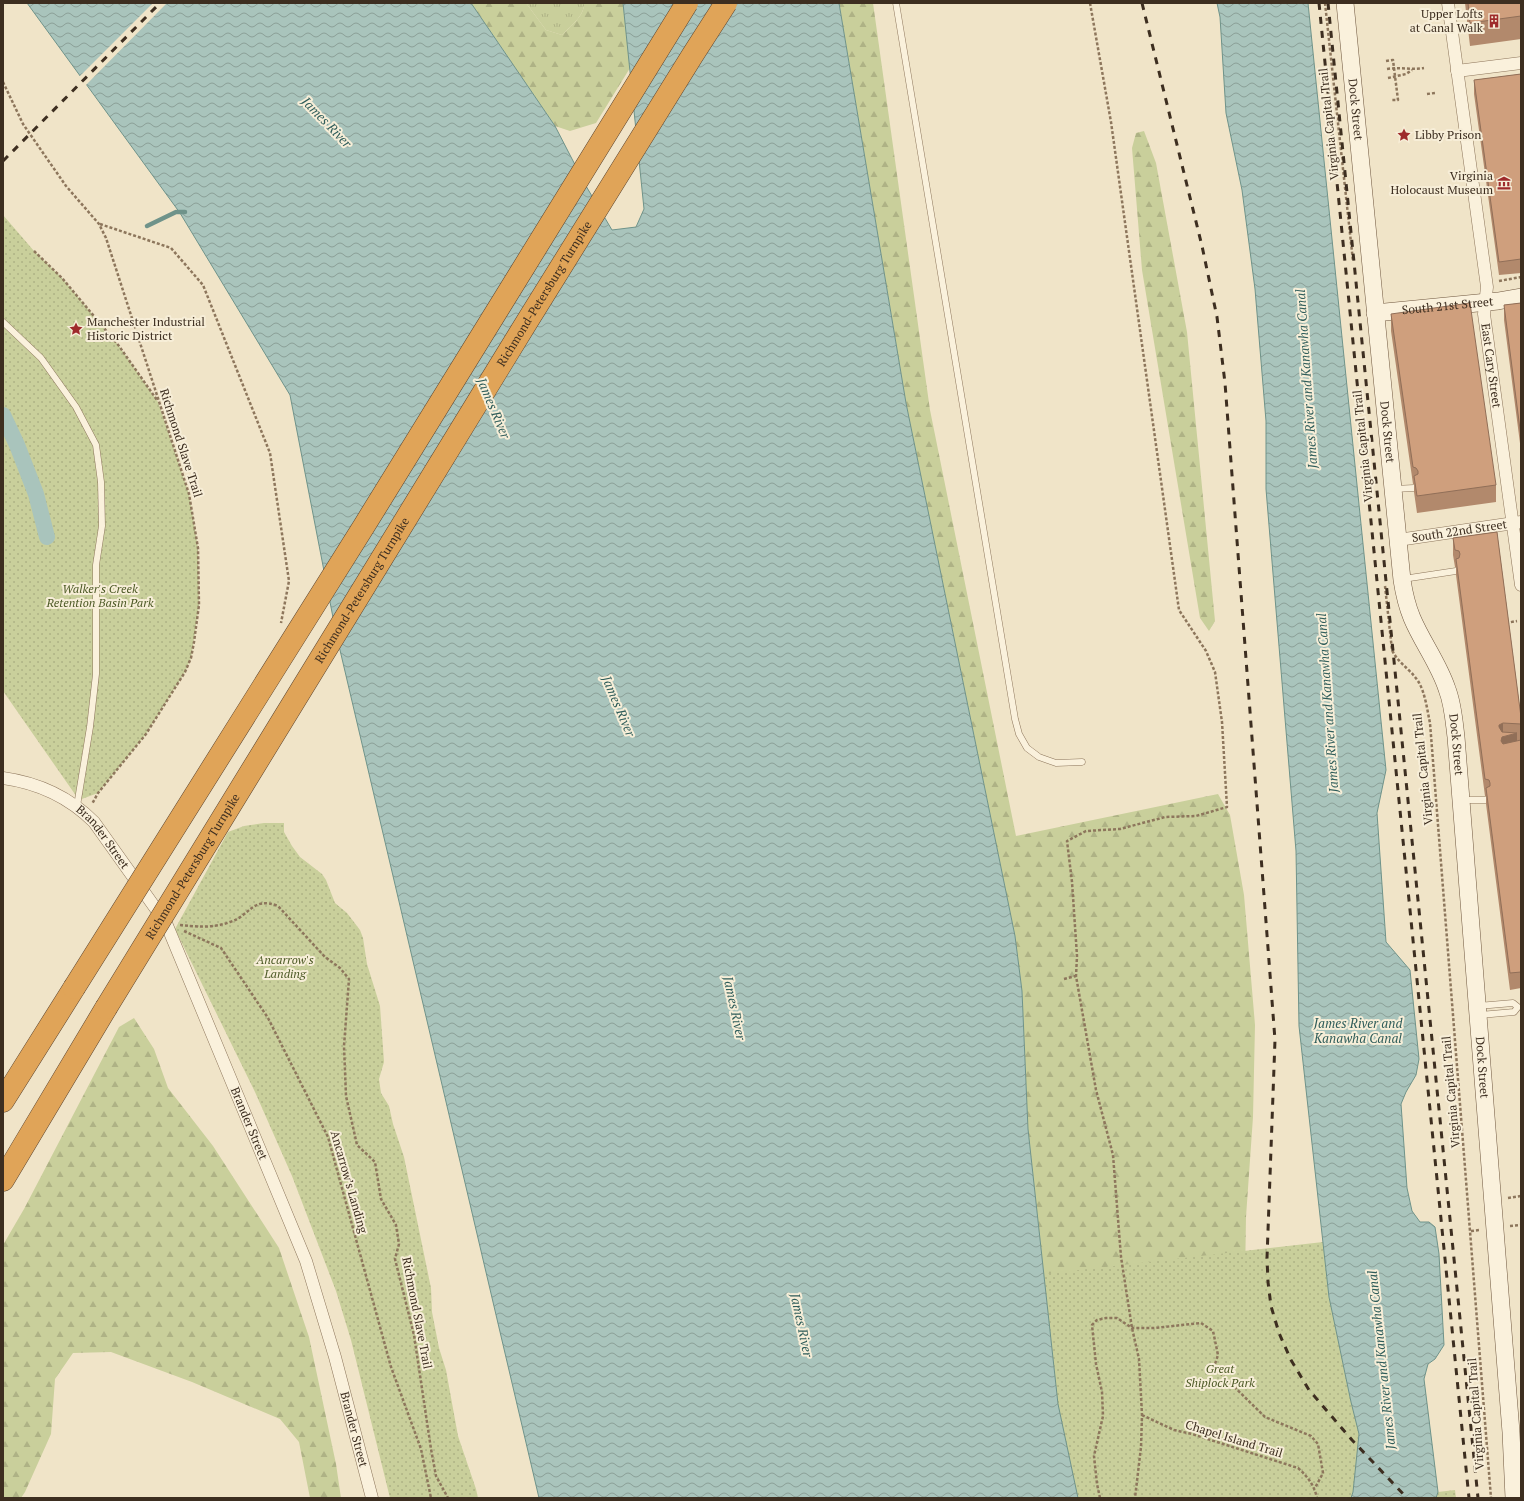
<svg xmlns="http://www.w3.org/2000/svg" width="1524" height="1501" font-family="'PT Serif',serif">
  <defs>
    <pattern id="grass-tufts" width="24" height="20" patternUnits="userSpaceOnUse"><rect width="24" height="20" fill="#c9cf9b"/><path d="M3 7l-1-3M5 7V3M7 7l1-3M15 17l-1-3M17 17v-4M19 17l1-3" fill="none" stroke="#aeb285"/></pattern>
    <pattern id="forest-firs" width="22" height="20" patternUnits="userSpaceOnUse"><rect width="22" height="20" fill="#c9cf9b"/><path d="M5 1l3.5 6h-7zM16 11l3.5 6h-7z" fill="#aeb285"/></pattern>
    <pattern id="park-dots" width="8" height="8" patternUnits="userSpaceOnUse"><rect width="8" height="8" fill="#c9cf9b"/><path d="M2 2h.1M6 6h.1" fill="none" stroke="#aeb285" stroke-width="1.8" stroke-linecap="round"/></pattern>
    <pattern id="water-waves" width="16" height="10" patternUnits="userSpaceOnUse"><rect width="16" height="10" fill="#a9c4bc"/><path d="M0 5q4-4 8 0t8 0" fill="none" stroke="#8ba098"/></pattern>
  </defs>
  <rect width="100%" height="100%" fill="#f0e4c8"/>
  <path fill="url(#grass-tufts)" d="M526,3h58c1,12 -14,24 -22,32l-16,-5z"/>
  <path fill="url(#forest-firs)" d="M471,3h55l20,27 16,5c8,-8 23,-20 22,-32h39l7,65 -34,55 -26,8 -15,-5z
    M839,3h34l57,407 86,426 202,-42 12,21 14,80 11,130 -2,92 -7,100 -1,65 106,216h-273l-20,-94 -30,-275 -6,-138 -7,-55 -109,-533z
    M1144,131l12,32 31,169 28,289 -6,10 -9,-13 -58,-348 -10,-122 4,-15z
    M134,1018l20,31 14,39 45,58 66,102 30,89 27,127 5,34h-31l-11,-56 -19,-23 -88,-37 -81,-30 -38,1 -18,26 -4,55 -26,58 -4,6h-18v-253l21,-36 95,-182z"/>
  <path fill="url(#park-dots)" d="M3,215l31,36 28,27 57,68 39,56 31,92 9,54 1,57 -8,53 -6,14 -39,62 -48,59 -19,7 -76,-109z
    M264,823h20v9l8,14 8,11 22,17 4,6 9,23 12,10 13,17 3,8 4,26 13,42 4,56 -5,17 2,14 8,13 4,18 11,33 27,131 1,24 7,36 7,22 12,66 18,53 2,9h-88l-39,-158 -15,-49 -44,-115 -37,-84 -80,-163 53,-97 16,-6z
    M1323,1242l6,55 22,105 8,32 -6,58 -2,6h-273l-20,-94 -14,-130z
    M1455,1490l1,8h-20l2,-6z"/>
  <path fill="url(#water-waves)" stroke="#6f938a" d="M27,3h444l84,123 31,60 26,44 24,-3 8,-18 -21,-206h216l67,400 109,533 7,55 6,138 30,275 20,94h-539l-203,-865 -46,-238 -110,-182z
    M1217,3h91l78,767 -9,43 9,129 24,28 9,89 -3,16 -10,17 -5,12 6,84 5,23 8,11h9l6,5 4,27 5,91 -9,14 -7,5 -4,15 14,113 -2,6h-85l2,-6 6,-58 -8,-32 -22,-105 -30,-271 -3,-175 -30,-362v-68l-11,-132 -13,-99 -16,-77 -6,-96z"/>
  <path fill="#f0e4c8" d="M153,3h14l-82,83 -6,-9z"/>
  <g fill="none" stroke-linecap="round" stroke-linejoin="round">
    <path stroke="#6f938a" stroke-width="4.5" d="M147,226l29,-14h9"/>
    <path stroke="#a9c4bc" stroke-width="16" d="M3,415l14,30 19,49 11,43"/>
    <g stroke="#8d765c" stroke-width="7">
      <path id="lane" d="M896,3l119,716 4,15 8,14 12,9 17,6 26,-1
        M3,322l38,36 35,49 20,38 5,37 1,44 -6,39v109l-6,53 -13,79
        M1394,489l20,-1
        M1403,579l53,-8
        M1463,800h23
        M1478,1006l35,-3 5,4 -4,5 -34,3"/>
    </g>
    <g stroke="#8d765c" stroke-width="13">
      <g id="street">
        <path id="s1" d="M1448,3l39,284 -3,27 37,271"/>
        <path d="M1457,71l64,-8"/>
        <path id="s2" d="M1398,540l123,-18"/>
        <path id="s3" d="M3,778c36,5 66,19 91,44l72,101 140,338 29,96 37,141"/>
      </g>
    </g>
    <g stroke="#6f573f" stroke-width="18">
      <g id="secondary">
        <path id="s4" d="M1345,3l57,577c2,13 5,26 10,38 10,24 27,46 35,71 6,15 7,32 9,48l55,695 3,66"/>
        <path id="s5" d="M1375,313l123,-12 23,-4"/>
      </g>
    </g>
    <g stroke="#5b4430" stroke-width="23">
      <path id="highway" d="M3,1101l71,-113
        M3,1180l103,-172"/>
    </g>
    <path stroke="#8d765c" stroke-width="2.5" stroke-dasharray="3 2" stroke-linecap="butt" d="M1090,3l21,119 68,488 27,41 9,21 7,50 5,85 -31,9 -31,1 -45,12 -34,2 -19,10 5,41 5,74 -1,20 20,114 17,65 8,102 11,71 7,31 3,56 -1,32 -6,51
      M1325,3l28,258
      M1386,61l7,-1 5,40h-7
      M1387,69c13,-2 24,1 37,-1
      M1388,78l18,-4 6,-4
      M3,82l20,42 43,62 33,38 7,14 83,256 9,54 1,57 -5,37 -3,16 -6,14 -39,62 -48,59 -6,11
      M1427,94l8,-1
      M100,224l71,24 32,37 67,168 19,128 -8,42
      M34,251l28,27 57,68 38,54
      M1499,281l22,-4
      M1385,586l7,64c6,13 18,19 26,31 7,11 9,28 12,42l61,775
      M1506,623l11,-2
      M180,925c17,2 34,3 50,-3 20,-6 22,-26 48,-16l47,51 15,11 9,11 -5,67 2,50 11,49 18,17 6,37 15,26 3,19 -4,15 19,76 17,114 5,27 12,22
      M184,931l37,17 47,70 60,119 63,230 30,82 10,49
      M1064,979l12,-3
      M1508,1198l13,-2
      M1510,1226l11,-1
      M1471,1231l9,-1
      M1142,1415l32,15 18,4 106,34c10,9 16,17 19,30
      M1100,1498l-3,-14 -3,-28 9,-40 -1,-24 -6,-28 -4,-39 5,-5 9,-2h11l15,10h22l47,-5 12,8 5,24 -4,12 51,50 46,19 7,8 5,29 -8,15"/>
    <use href="#lane" stroke="#faf1dc" stroke-width="6"/>
    <use href="#street" stroke="#faf1dc" stroke-width="12"/>
    <use href="#secondary" stroke="#faf1dc" stroke-width="17"/>
    <use href="#highway" stroke="#e0a458" stroke-width="22"/>
    <path stroke="#3d2e20" stroke-width="3" stroke-dasharray="7 7" stroke-linecap="butt" d="M1142,3l60,243 15,71 8,66 50,657 -8,218 1,24 3,24 8,27 12,27 18,30 43,50 55,58
      M1319,3l150,1495
      M1328,3l150,1495
      M3,161l157,-158"/>
    <g stroke="#5b4430" stroke-width="23" stroke-linecap="butt">
      <g id="highway-bridge">
        <path d="M74,988l290,-462 323,-523"/>
        <path id="s6" d="M106,1008l422,-688 164,-264 34,-53"/>
      </g>
    </g>
    <use href="#highway-bridge" stroke="#e0a458" stroke-width="22"/>
  </g>
  <path fill="#b2896c" d="M1465,3h56v36l-51,7z
    M1521,74v199l-22,2 -25,-181v-14z
    M1521,303v148l-17,-131v-15z
    M1391,314l105,171v17l-79,11 -3,-21v-8h-1l-22,-153z
    M1497,532l24,185v271l-11,2 -24,-186v-8h-1l-29,-221v-8h-1l-2,-12v-17z"/>
  <path fill="#916f58" d="M1503,723v14l14,-4v16l-18,-5v-19z"/>
  <path fill="#cf9f7d" stroke="#916f58" d="M1468,3h53v13l-51,7z
    M1521,74v185l-22,3 -25,-182z
    M1470,303l26,182 -79,11 -3,-20 4,-2v-3l-2,-3 -3,-1 -22,-153z
    M1521,303v134l-17,-132z
    M1497,532l24,185v7l-18,-1 -4,2v2l3,5 15,1 -15,4 -1,4 2,3 18,-4v232l-11,1 -24,-185 4,-2v-3l-1,-3 -4,-1 -29,-220 3,-1 1,-4 -1,-3 -4,-1 -2,-12z"/>
  <defs>
    <g id="building-bare" transform="scale(1.08)"><path d="M-4-6H4V6H1V3H-1V6H-4ZM-2.5-4.3h1.7v1.8h-1.7ZM.8-4.3h1.7v1.8H.8ZM-2.5-1h1.7V.8h-1.7ZM.8-1h1.7V.8H.8Z" fill="#9e2a2b" stroke="#f7eed8" stroke-width="2.5" paint-order="stroke"/></g>
    <g id="sight-bare" transform="scale(1.08)"><path d="M0-6L1.8-2.2L6-1.7L2.9 1.2L3.7 5.4L0 3.3L-3.7 5.4L-2.9 1.2L-6-1.7L-1.8-2.2Z" fill="#9e2a2b" stroke="#f7eed8" stroke-width="2.5" paint-order="stroke"/></g>
    <g id="museum-bare" transform="scale(1.08)"><path d="M0-6L6-3V-2H-6V-3ZM-5-1h2V3h-2ZM-1-1h2V3h-2ZM3-1h2V3H3ZM-6 4H6V6H-6Z" fill="#9e2a2b" stroke="#f7eed8" stroke-width="2.5" paint-order="stroke"/></g>
  </defs>
  <g fill-rule="evenodd">
    <use href="#building-bare" x="1494" y="21"/>
    <use href="#sight-bare" x="1404" y="135"/>
    <use href="#museum-bare" x="1504" y="183"/>
    <use href="#sight-bare" x="76" y="329"/>
  </g>
  <g text-anchor="middle" stroke-width="4" stroke-linejoin="round" paint-order="stroke">
    <g font-size="12" fill="#3d2e20" stroke="#f7eed8" text-anchor="end">
      <text x="1483" y="18">Upper Lofts<tspan x="1483" dy="14">at Canal Walk</tspan></text>
      <text x="1415" y="139" text-anchor="start">Libby Prison</text>
      <text x="1493" y="180">Virginia<tspan x="1493" dy="14">Holocaust Museum</tspan></text>
      <text x="87" y="326" text-anchor="start">Manchester Industrial<tspan x="87" dy="14">Historic District</tspan></text>
    </g>
    <g font-size="12" fill="#3d2e20" stroke="#f7eed8">
      <text dy="4" stroke="none"><textPath href="#s4" startOffset="107">Dock Street</textPath></text>
      <text transform="translate(1329 124) rotate(-96)" y="4">Virginia Capital Trail</text>
      <text dy="4" stroke="none"><textPath href="#s6" startOffset="838">Richmond-Petersburg Turnpike</textPath></text>
      <text dy="4" stroke="none"><textPath href="#s5" startOffset="73">South 21st Street</textPath></text>
      <text dy="4" stroke="none"><textPath href="#s1" startOffset="366">East Cary Street</textPath></text>
      <text dy="4" stroke="none"><textPath href="#s4" startOffset="431">Dock Street</textPath></text>
      <text transform="translate(181 443) rotate(72)" y="4">Richmond Slave Trail</text>
      <text transform="translate(1363 446) rotate(-96)" y="4">Virginia Capital Trail</text>
      <text dy="4" stroke="none"><textPath href="#s2" startOffset="62">South 22nd Street</textPath></text>
      <text dy="4" stroke="none"><textPath href="#s6" startOffset="490">Richmond-Petersburg Turnpike</textPath></text>
      <text dy="4" stroke="none"><textPath href="#s4" startOffset="755">Dock Street</textPath></text>
      <text transform="translate(1423 769) rotate(-96)" y="4">Virginia Capital Trail</text>
      <text dy="4" stroke="none"><textPath href="#s3" startOffset="120">Brander Street</textPath></text>
      <text dy="4" stroke="none"><textPath href="#s6" startOffset="166">Richmond-Petersburg Turnpike</textPath></text>
      <text dy="4" stroke="none"><textPath href="#s4" startOffset="1079">Dock Street</textPath></text>
      <text transform="translate(1451 1092) rotate(-95)" y="4">Virginia Capital Trail</text>
      <text dy="4" stroke="none"><textPath href="#s3" startOffset="444">Brander Street</textPath></text>
      <text transform="translate(349 1182) rotate(74)" y="4">Ancarrow’s Landing</text>
      <text transform="translate(417 1313) rotate(79)" y="4">Richmond Slave Trail</text>
      <text transform="translate(1476 1414) rotate(-94)" y="4">Virginia Capital Trail</text>
      <text dy="4" stroke="none"><textPath href="#s3" startOffset="768">Brander Street</textPath></text>
      <text transform="translate(1234 1439) rotate(17)" y="4">Chapel Island Trail</text>
    </g>
    <g font-size="12" font-style="italic" fill="#4d5a26" stroke="#f7eed8">
      <text x="100" y="593">Walker's Creek<tspan x="100" dy="14">Retention Basin Park</tspan></text>
      <text x="285" y="964">Ancarrow's<tspan x="285" dy="14">Landing</tspan></text>
      <text x="1220" y="1373">Great<tspan x="1220" dy="14">Shiplock Park</tspan></text>
    </g>
    <g font-size="13" font-style="italic" fill="#2f5d5a" stroke="#f7eed8">
      <text transform="translate(327 122) rotate(46)" y="5">James River</text>
      <text transform="translate(1306 379) rotate(-94)" y="5">James River and Kanawha Canal</text>
      <text transform="translate(494 408) rotate(67)" y="5">James River</text>
      <text transform="translate(1327 703) rotate(-94)" y="5">James River and Kanawha Canal</text>
      <text transform="translate(619 706) rotate(67)" y="5">James River</text>
      <text transform="translate(735 1008) rotate(78)" y="5">James River</text>
      <text x="1358" y="1028">James River and<tspan x="1358" dy="15">Kanawha Canal</tspan></text>
      <text transform="translate(802 1325) rotate(78)" y="5">James River</text>
      <text transform="translate(1381 1360) rotate(-96)" y="5">James River and Kanawha Canal</text>
    </g>
  </g>
  <rect width="1524" height="1501" fill="none" stroke="#3d2e20" stroke-width="8"/>
</svg>
